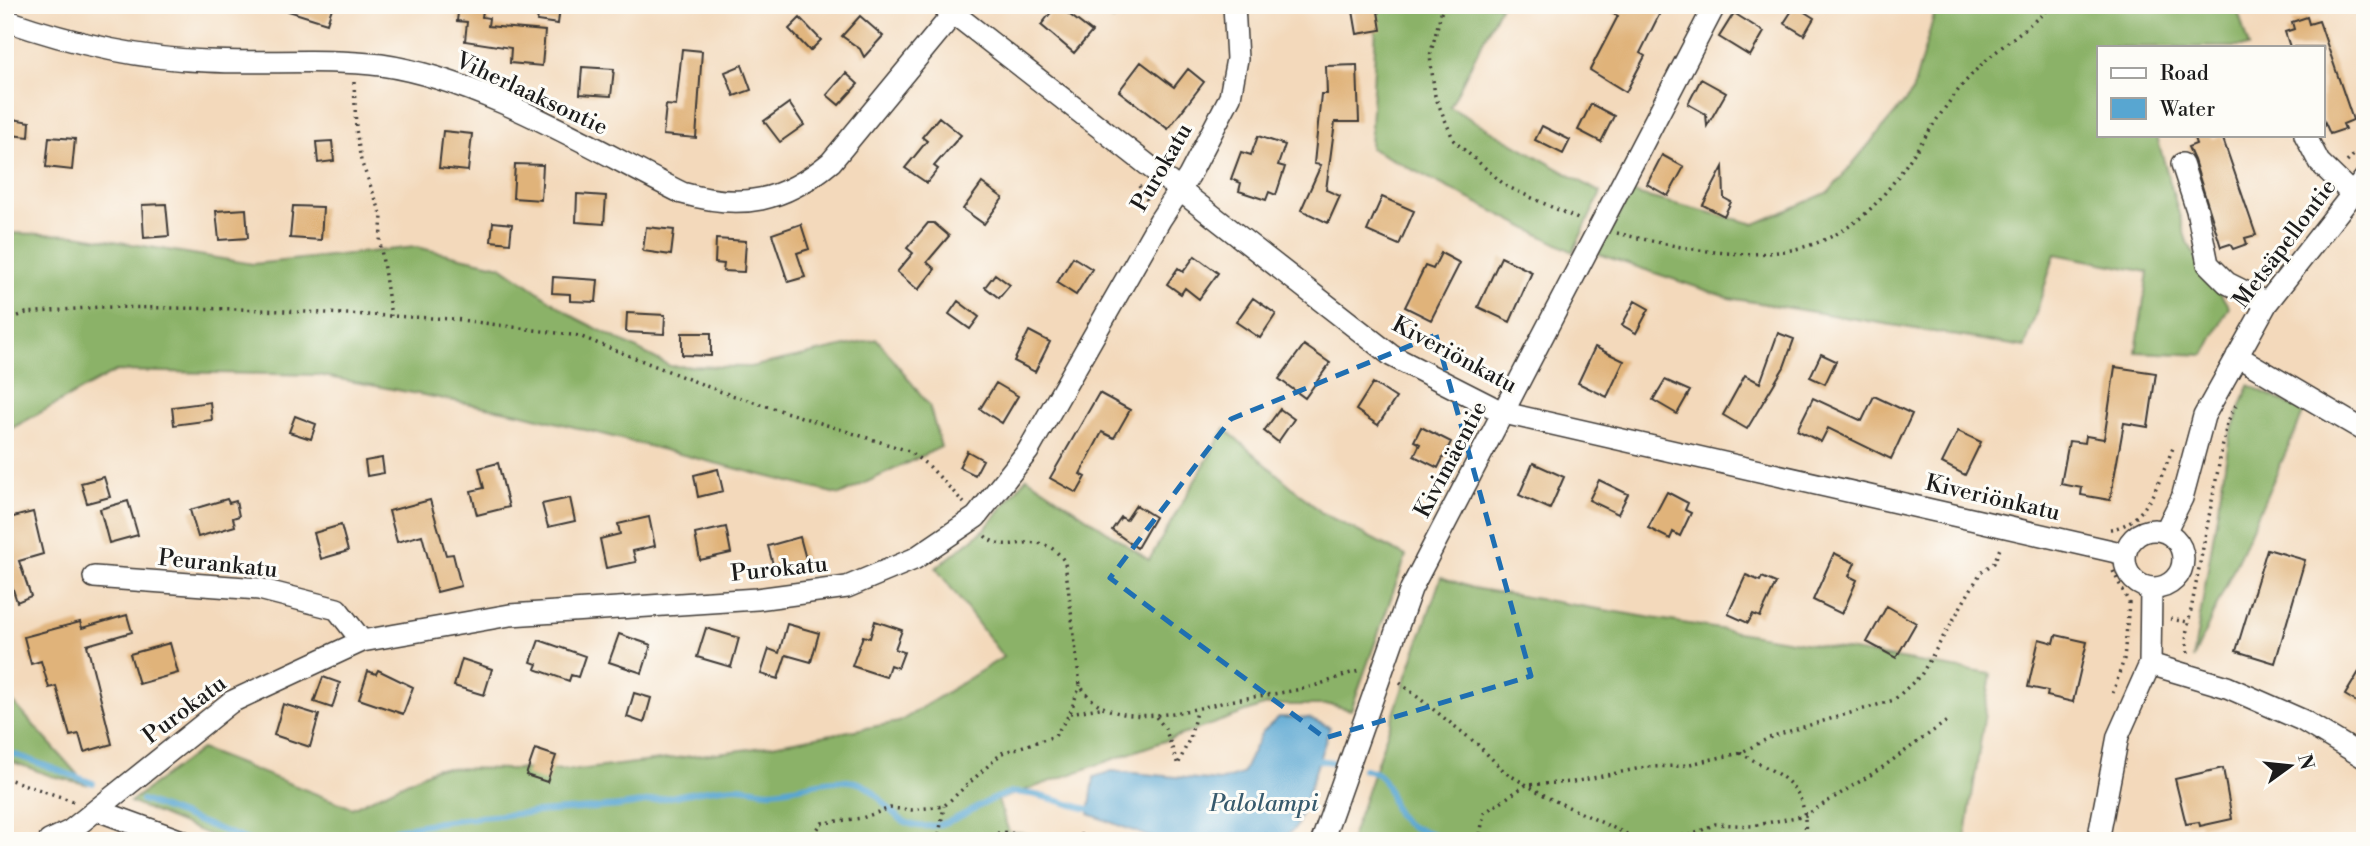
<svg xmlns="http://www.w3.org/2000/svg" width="2370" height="846" font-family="'Libre Bodoni',serif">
  <rect width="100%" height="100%" fill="#fdfcf7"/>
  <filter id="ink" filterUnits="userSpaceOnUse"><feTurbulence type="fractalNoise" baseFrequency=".0143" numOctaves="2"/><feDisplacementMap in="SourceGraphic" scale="14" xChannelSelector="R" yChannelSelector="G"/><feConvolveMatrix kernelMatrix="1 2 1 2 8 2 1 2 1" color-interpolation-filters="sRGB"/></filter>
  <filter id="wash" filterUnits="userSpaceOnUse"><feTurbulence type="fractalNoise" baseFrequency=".00686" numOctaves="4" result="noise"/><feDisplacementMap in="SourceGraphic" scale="28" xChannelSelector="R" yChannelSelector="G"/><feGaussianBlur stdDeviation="1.57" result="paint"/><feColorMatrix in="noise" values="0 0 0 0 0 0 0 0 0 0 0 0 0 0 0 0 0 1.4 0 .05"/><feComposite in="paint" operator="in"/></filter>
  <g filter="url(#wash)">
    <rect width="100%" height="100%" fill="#f3d9bb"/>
    <path fill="#8bb268" stroke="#546742" stroke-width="2" d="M1098,5h29l1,1 -15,14z
      M1377,5h124l-51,102 151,86 -28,59 -203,-104z
      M1937,5h305l-5,3 12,39h-150v88h64l-6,2 30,105 42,65 -25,48 -68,-3 12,-80 -93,-18 -30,93 -296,-49 -131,-44 33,-61 124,31 74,-32 83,-99z
      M5,233l72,2 176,29 163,-17 85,19 75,52 94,48 80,1 127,-28 52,66 12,42 -101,48 -317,-81 -205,-39 -202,-4 -111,61z
      M2249,385l55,27 -111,247 37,-224z
      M1225,429l97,84 84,43 -55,154 -19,-5h-66l-268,95 11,32 74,9h-859l-94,-39 71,-53 151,59 84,-40 142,2 172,-21 149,-27 104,-65 -67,-89 49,-39 42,-52 122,83z
      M1441,577l31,11 519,86 -26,167h-615z
      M5,693l81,91 -35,-8 -46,-17z"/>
    <path fill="#58a6d1" stroke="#3a6176" stroke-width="2" d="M1279,717l30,1 21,9 -33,99 -17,15 -125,-2 -66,-25 5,-37 18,-6 107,10 23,-7 20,-42z"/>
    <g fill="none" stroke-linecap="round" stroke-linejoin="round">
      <path stroke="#58a6d1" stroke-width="6" d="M5,751l88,32
        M1319,760l13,2
        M1364,769c28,5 22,26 34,46 12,19 33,13 48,26
        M142,800l108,41
        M357,841c76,-26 182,-28 262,-35 39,-4 76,-17 115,-19 12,-1 24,4 37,4 27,-1 56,-14 84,-9 27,6 33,40 63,44 34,4 60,-25 89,-32 20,-6 60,11 82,15"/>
    </g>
    <g id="blocks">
      <path fill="#e0b37a" d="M282,5h51l-6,18 -45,-14z
        M459,5h25l-2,12 7,1 -1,8 57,5 -3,35 -32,-3 1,-15 -46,-7 2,-19 -10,-1z
        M540,5l20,1 -2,18 -21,-3z
        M1057,5l35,27 -18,21 -33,-28z
        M1352,5h25l4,25 -24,4z
        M1596,5h68l-24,48 5,3 -19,36 -36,-22 28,-54z
        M1795,6l19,12 -10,17 -20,-12z
        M1734,13l30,19 -14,24 -31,-19z
        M860,16l23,20 -19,21 -4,-8 -18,-13z
        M2307,17l2,7 10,-3 34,99 -10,4 2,5 -15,5 -7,-16v-71h-33l-5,-15 9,-3 -2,-7z
        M800,18l21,22 -11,11 -21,-22z
        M682,49l20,2 -6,87 -33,-3 3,-30 10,1z
        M1141,62l33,25 14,-18 16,13 -36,47 -49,-38z
        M742,65l9,25 -17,6 -9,-24z
        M1357,65l2,57h-24l-9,68 14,6 -12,27 -27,-13 20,-45 -7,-1 7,-70h6l-1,-28z
        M582,67l32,2 -3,27 -31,-2z
        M846,73l12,11 -19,21 -12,-10z
        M1701,79l25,14 -19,33 -1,-12 -18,-10z
        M789,103l15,22 -24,17 -16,-21z
        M1591,104l23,12 -13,26 -23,-12z
        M939,117l22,18 -27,31 4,3 -11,14 -22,-15 22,-27 -5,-4z
        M13,119l17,3 -1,15 -18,-2z
        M1542,126l28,14 -7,14 -28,-14z
        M443,131l29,3 -4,37 -29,-3z
        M2193,135h17l2,4 10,-3 34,99 -11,3 2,6 -14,5 -3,-5 -9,3 -27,-87 -6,-13 8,-3z
        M1258,136l27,9 -7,20 7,2 -9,28 -7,-3 -3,8 -27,-9 2,-8 -10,-4 10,-27 10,3z
        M49,137l26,2 -3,31 -26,-3z
        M332,141l2,20 -16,2 -2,-21z
        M1662,155l22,12 -16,29 -21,-12z
        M515,164l28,1 -2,35 -28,-2z
        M1723,167l1,31 7,4 -7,14 -21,-11z
        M982,183l21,15 -19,26 -21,-15z
        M577,194l29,2 -2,28 -28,-2z
        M1382,197l32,14 -15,34 -32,-14z
        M166,204l3,32 -25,2 -2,-33z
        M293,206l30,1 -2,33 -31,-2z
        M246,209l2,29 -29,2 -3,-29z
        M493,222l19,2 -2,19 -19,-2z
        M928,223h6l15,13 -22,26 8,7 -17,21 -21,-18 16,-19 -6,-5z
        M801,224l8,25 -12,4 8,24 -17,5 -16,-48z
        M646,227l28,3 -3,25 -28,-4z
        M716,239l30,2 -2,31 -21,-1 1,-7 -9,-1z
        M1441,253l19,10 -29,57 -26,-13 20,-41 8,3z
        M1195,256l23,17 -19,26 -14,-11 -4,6 -14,-10 11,-16 5,4z
        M1073,257l19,12 -16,26 -19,-12z
        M1501,257l31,15 -22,50 -32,-15z
        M995,274l15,11 -11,13 -14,-11z
        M553,277l45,3 -2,22 -26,-1v-7l-18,-1z
        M1253,298l23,16 -16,24 -24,-16z
        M958,301l21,16 -9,12 -21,-15z
        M1635,301l14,8 -13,24 -14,-8z
        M627,313l38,2 -1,19 -38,-2z
        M1029,331l21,11 -15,30 -21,-11z
        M682,333h29v23l-29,-1z
        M1778,333l16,6 -10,28 -37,62 -24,-14 22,-40 15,8z
        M1304,345l26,18 -25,35 -26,-19z
        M1595,347l29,14 -17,36 -29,-14z
        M1821,354l15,7 -11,23 -15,-7z
        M2115,367l41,6 -8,54 -24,-4 -14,77 -29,-5 1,-7 -21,-4 8,-43 16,2 1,-7 18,3z
        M1665,380l25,11 -13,23 -24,-14z
        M996,383l22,13 -16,27 -22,-14z
        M1373,383l23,15 -18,27 -22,-15z
        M1099,393l31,17 -16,28 -12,-6 -22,42 6,3 -9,16 -27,-15z
        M1874,396l38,18 -21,45 -63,-31 -7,14 -24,-12 16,-32 49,23z
        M210,402l2,18 -38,5 -2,-18z
        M1280,409l14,10 -16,23 -14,-11z
        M295,416l21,8 -5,15 -22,-7z
        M1421,427l30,15 -13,26 -24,-12 6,-12 -6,-3z
        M1958,431l23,11 -16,33 -23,-12z
        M967,451l16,9 -8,15 -16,-8z
        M382,458l2,15 -17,3 -2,-15z
        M498,463l11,44 -32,8 -6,-24 13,-3 -5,-20z
        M1533,463l31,14 -14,32 -31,-14z
        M718,469l5,22 -25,6 -4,-22z
        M104,477l6,20 -23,6 -6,-20z
        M1599,480l29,14 -10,20 -29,-14z
        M1667,492l21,11 -3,7 6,3 -11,23 -7,-4 -3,7 -22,-11z
        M570,498l5,23 -27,6 -6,-23z
        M227,499l2,4 7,-2 3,15 -6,2 2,8 -37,11 -8,-27z
        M430,500l16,55 7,-1 8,32 -24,6 -15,-57 -25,7 -8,-31z
        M128,501l10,34 -29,8 -9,-34z
        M1136,505l19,12 -18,31 -25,-18 9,-13 5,3z
        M33,512l10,42 -24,7 12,35 -14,6 -12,-38v-45z
        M649,517l6,29 -22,5 3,11 -30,6 -6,-29 20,-5 -2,-10z
        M341,525l7,26 -27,8 -7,-26z
        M726,527l5,26 -31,7 -5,-26z
        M800,537l7,26 -32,9 -7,-26z
        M2267,549l38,11 -30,103 -39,-12z
        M1834,553l21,10 -6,13 8,4 -15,34 -29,-14z
        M1746,575l14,6 2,-4 14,6 -16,34 -7,-3 -5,9 -20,-9z
        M1887,606l29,17 -20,35 -29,-16z
        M127,615l5,17 -45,13 25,99 -28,8 -5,-18 -9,2 -14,-50 -7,2 -8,-27 -10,3 -7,-27 56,-15 2,6z
        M875,621l27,9 -7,19 9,3 -6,16 -8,-3 -4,12 -34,-11 11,-30 7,2z
        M787,624l32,9 -8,29 -25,-7 -8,24 -17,-5 8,-25 10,4z
        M706,628l33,10 -8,29 -34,-10z
        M619,634l32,11 -9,28 -33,-11z
        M2056,635l31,7 -14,60 -26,-6 1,-5 -20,-4 11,-48 15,4z
        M539,640l46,16 -7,21 -7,-2 -2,6 -34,-12 2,-5 -6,-2z
        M170,643l8,30 -39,11 -9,-30z
        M462,659l30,10 -8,26 -30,-9z
        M2365,662v45l-20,-12z
        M378,670l35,17 -10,27 -44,-15 9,-28 8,3z
        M323,677l17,6 -8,25 -18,-6z
        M634,693l17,5 -7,25 -17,-6z
        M283,704l36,11 -9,32 -36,-12z
        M535,749l21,7 -9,26 -21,-7z
        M2223,768l9,51 -32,7 -1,-4 -13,2 -11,-45z"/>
    </g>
  </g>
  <g filter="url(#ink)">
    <use href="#blocks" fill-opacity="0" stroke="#3c3834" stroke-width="2"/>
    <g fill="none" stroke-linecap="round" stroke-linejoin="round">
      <g stroke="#3c3834" stroke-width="24">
        <path id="minor" d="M943,5l449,351 112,57 621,141
          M5,20c63,22 135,39 202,41 57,3 117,-3 174,4 99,14 211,83 301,128 60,17 101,9 149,-31l122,-148
          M2305,135l14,27 33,32
          M2182,164l15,46 11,54 19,19 40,20
          M2237,356l128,75
          M2125 559a29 29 0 1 1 58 0a29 29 0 1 1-58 0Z
          M2165,532l17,-34 22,-82 63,-113 98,-125
          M94,577l165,12 78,20 25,32
          M2150,664l77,23 75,33 63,38
          M97,810l85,31
          M49,841l21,-10 161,-129 131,-61 148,-26 247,-16 90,-12 67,-28 62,-42 52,-66 132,-231 29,-44 41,-79 7,-38 -3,-54
          M1322,841l89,-252 304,-584
          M2098,841l20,-105 32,-72 1,-76"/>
      </g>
      <path stroke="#3c3834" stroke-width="3.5" stroke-dasharray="2 5" stroke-linecap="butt" d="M1443,5l-13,51 5,40 19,45 52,45 74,34
        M354,82l2,47 5,32 21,55 -2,26 11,74
        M2347,162l18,-19
        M1139,186l10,17
        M2310,213l14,-20
        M1617,233c92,22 198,46 267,-39 33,-39 56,-87 92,-124 23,-23 53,-43 77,-65
        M5,321l21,-8 74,-6 140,2 214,10 125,17 140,55 190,60 21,16 34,36
        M1468,370l28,11
        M2110,529c37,-4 50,-51 63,-81
        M985,536c25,23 53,-13 80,26l15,123c30,50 104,26 150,16 30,-6 61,-8 90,-17 14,-4 28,-12 42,-13
        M2113,571l16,32 -5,56 -11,34
        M2170,619l18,3
        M2188,653l-2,-18 4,-20 37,-192 9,-18
        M1400,683l77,61 29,29 45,26 91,42
        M1070,713l30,-5
        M1156,717l9,11 13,37 13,-30 5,-24
        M1740,753c45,25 69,30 65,88
        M5,778l71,24
        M1640,838l52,-3 23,-11 37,2 54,-11 74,-46 67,-48
        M814,841l-1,-6 9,-12 40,-5 28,-10 21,2 33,-4 58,-53 53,-17 15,-23 10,-28
        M938,841l6,-35
        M963,841l40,-9 48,7 32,-4 17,6
        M1479,841l5,-28 42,-28 47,-3 73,-15 35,-1 59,-13 33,-17 121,-36 27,-25 60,-103 13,-9 7,-17"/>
      <use href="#minor" stroke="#fff" stroke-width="21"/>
    </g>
  </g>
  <path fill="none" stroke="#1f6fb2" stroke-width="5" stroke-dasharray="14 9" stroke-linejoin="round" d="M1436,335l95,341 -206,62 -215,-160 121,-159z"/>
  <g text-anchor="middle" stroke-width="6" stroke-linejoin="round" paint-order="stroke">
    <g font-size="23" fill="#1c1c1c" stroke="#fdfcf7">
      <text transform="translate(532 93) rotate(25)" y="8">Viherlaaksontie</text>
      <text transform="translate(1161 167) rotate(-60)" y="8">Purokatu</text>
      <text transform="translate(2284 243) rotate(-53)" y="8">Metsäpellontie</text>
      <text transform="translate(1455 354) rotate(28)" y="8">Kiveriönkatu</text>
      <text transform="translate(1450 459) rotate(-62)" y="8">Kivimäentie</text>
      <text transform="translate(1993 497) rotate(13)" y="8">Kiveriönkatu</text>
      <text transform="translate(218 563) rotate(6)" y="8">Peurankatu</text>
      <text transform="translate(779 568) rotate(-6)" y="8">Purokatu</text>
      <text transform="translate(184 709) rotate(-37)" y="8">Purokatu</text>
    </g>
    <g font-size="24" font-style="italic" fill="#375a6d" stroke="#fdfcf7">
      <text x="1264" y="811">Palolampi</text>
    </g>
  </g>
  <rect width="2370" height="846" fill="none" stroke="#fdfcf7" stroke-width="28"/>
  <rect x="2097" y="46" width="228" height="91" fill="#fdfcf7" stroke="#a3a29f" stroke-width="2"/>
  <rect x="2111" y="68" width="35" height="10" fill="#ffffff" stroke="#a3a29f" stroke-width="2"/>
  <text x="2160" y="80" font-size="21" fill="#1c1c1c">Road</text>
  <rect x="2111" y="98" width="35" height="21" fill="#58a6d1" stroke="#a3a29f" stroke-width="2"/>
  <text x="2160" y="116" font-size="21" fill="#1c1c1c">Water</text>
  <g transform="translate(2290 766) rotate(75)" stroke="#fdfcf7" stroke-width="5" paint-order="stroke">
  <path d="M0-5L12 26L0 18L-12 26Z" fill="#1c1c1c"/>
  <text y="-10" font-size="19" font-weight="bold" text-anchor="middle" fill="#1c1c1c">N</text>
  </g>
</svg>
